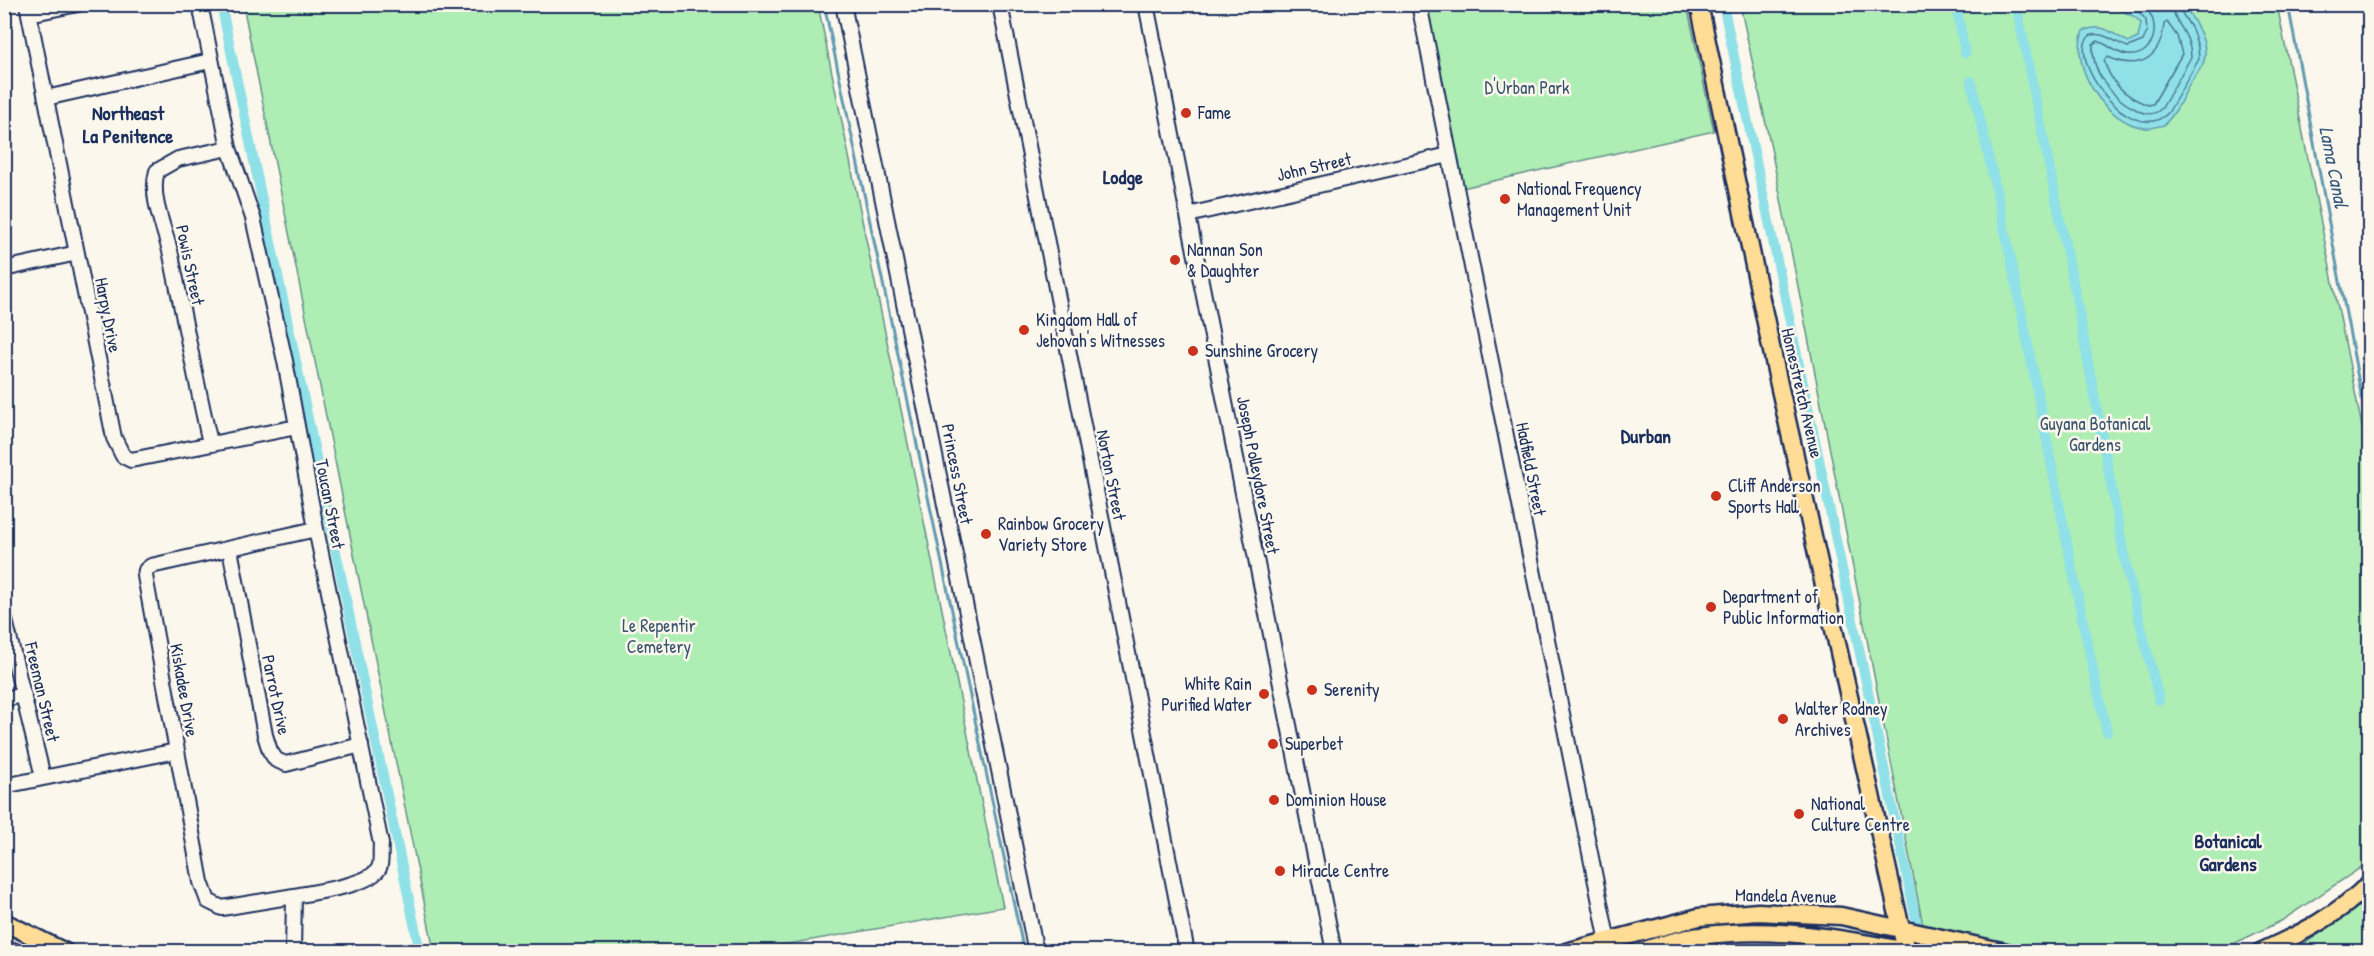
<svg xmlns="http://www.w3.org/2000/svg" width="2374" height="956" font-family="'Patrick Hand',sans-serif">
  <rect width="100%" height="100%" fill="#fbf7ec"/>
  <filter id="ink" filterUnits="userSpaceOnUse"><feTurbulence type="fractalNoise" baseFrequency=".0167" numOctaves="2"/><feDisplacementMap in="SourceGraphic" scale="12" xChannelSelector="R" yChannelSelector="G"/><feConvolveMatrix kernelMatrix="1 2 1 2 8 2 1 2 1" color-interpolation-filters="sRGB"/></filter>
  <g filter="url(#ink)">
    <path fill="#aeedb4" stroke="#648e89" stroke-width="1.5" d="M243,5h575l185,902 -249,43v1h-320z
      M1425,5h262l27,126 -252,57z
      M1740,5h537l93,461 -1,396 -88,59 -60,29 -119,2 -76,-6 -103,-20 -154,-788z
      M2369,898v53h-75l67,-46z"/>
    <path fill="#90e1e7" stroke="#619ab0" stroke-width="1.5" d="M2110,5h74c9,15 26,37 20,56 -3,10 -13,19 -17,28 -7,14 -12,25 -23,36 -6,1 -12,4 -19,3 -39,-5 -76,-60 -62,-97 23,-9 27,3 46,11l9,-4 3,-15 -6,-6z"/>
    <g fill="none" stroke-linecap="round" stroke-linejoin="round">
      <path stroke="#4a7695" stroke-width="1.5" d="M2121,4l18,8 7,8 1,12 -4,9 -15,6c-13,-4 -23,-15 -37,-12 -28,19 39,115 77,78l31,-54 -1,-12 -6,-18 -12,-19 -1,-6
        M2140,4c24,14 16,54 -12,51 -12,-1 -20,-11 -30,-14l-5,3c-2,29 19,54 44,66 9,5 17,6 25,-2l29,-51c0,-24 -18,-34 -19,-53
        M2167,22l10,14 5,18 -29,50 -5,1c-22,-8 -38,-22 -44,-45l4,-3c31,14 53,2 56,-33z"/>
      <path stroke="#619ab0" stroke-width="3" d="M824,4l200,948
        M2288,4l82,438"/>
      <path stroke="#90e1e7" stroke-width="10" d="M221,4l199,948
        M1723,4l194,920
        M1956,4l9,49
        M2016,4l58,283 52,278 33,135
        M1971,81c53,216 86,435 136,651"/>
      <g stroke="#1b2f5e" stroke-width="18">
        <path id="minor" d="M27,4l87,434 9,18 8,4 166,-33
          M200,4l29,144 24,70 32,143 31,168 65,315c-1,8 1,18 -2,24 -9,18 -66,24 -85,28l-1,56
          M843,4l193,948
          M1000,4l187,948
          M1146,4l188,948
          M1419,4l191,948
          M29,14l49,-10
          M46,98l164,-37
          M1188,215l261,-60
          M4,269l73,-16
          M210,443c-14,-62 -26,-125 -39,-188 -6,-27 -22,-57 -14,-84l21,-12 51,-11
          M230,549l35,186 5,16 6,9 10,4 75,-19
          M4,616l39,161
          M4,699l20,-4
          M4,786l172,-35
          M294,896l-72,12 -14,-7 -7,-19 -56,-306 1,-6 5,-4 165,-37"/>
      </g>
      <g stroke="#1b2f5e" stroke-width="21">
        <path id="major" d="M1699,4l79,376 128,571
          M4,922l61,30
          M4,948l10,4
          M1566,952l133,-35 59,-5 83,4 165,36
          M1638,952c20,-6 42,-14 63,-16 70,-10 141,2 210,16
          M2260,952c41,-18 78,-37 110,-69"/>
      </g>
      <use href="#minor" stroke="#fbf7ec" stroke-width="14"/>
      <use href="#major" stroke="#ffdd96" stroke-width="16"/>
    </g>
  </g>
  <g fill="#c8321e" stroke="#fbf7ec" stroke-width="2">
    <circle cx="1186" cy="113" r="6"/>
    <circle cx="1505" cy="199" r="6"/>
    <circle cx="1175" cy="260" r="6"/>
    <circle cx="1024" cy="330" r="6"/>
    <circle cx="1193" cy="351" r="6"/>
    <circle cx="1716" cy="496" r="6"/>
    <circle cx="986" cy="534" r="6"/>
    <circle cx="1711" cy="607" r="6"/>
    <circle cx="1312" cy="690" r="6"/>
    <circle cx="1264" cy="694" r="6"/>
    <circle cx="1783" cy="719" r="6"/>
    <circle cx="1273" cy="744" r="6"/>
    <circle cx="1274" cy="800" r="6"/>
    <circle cx="1799" cy="814" r="6"/>
    <circle cx="1280" cy="871" r="6"/>
  </g>
  <g text-anchor="middle" stroke-width="5" stroke-linejoin="round" paint-order="stroke">
    <g font-size="18" fill="#38556f" stroke="#fbf7ec">
      <text x="1527" y="94">D'Urban Park</text>
      <text x="2095" y="430">Guyana Botanical<tspan x="2095" dy="21">Gardens</tspan></text>
      <text x="659" y="632">Le Repentir<tspan x="659" dy="21">Cemetery</tspan></text>
    </g>
    <g font-size="18" fill="#1b2f5e" stroke="#fbf7ec" text-anchor="start">
      <text x="1198" y="119">Fame</text>
      <text x="1517" y="195">National Frequency<tspan x="1517" dy="21">Management Unit</tspan></text>
      <text x="1187" y="256">Nannan Son<tspan x="1187" dy="21">&amp; Daughter</tspan></text>
      <text x="1036" y="326">Kingdom Hall of<tspan x="1036" dy="21">Jehovah's Witnesses</tspan></text>
      <text x="1205" y="357">Sunshine Grocery</text>
      <text x="1728" y="492">Cliff Anderson<tspan x="1728" dy="21">Sports Hall</tspan></text>
      <text x="998" y="530">Rainbow Grocery<tspan x="998" dy="21">Variety Store</tspan></text>
      <text x="1723" y="603">Department of<tspan x="1723" dy="21">Public Information</tspan></text>
      <text x="1252" y="690" text-anchor="end">White Rain<tspan x="1252" dy="21">Purified Water</tspan></text>
      <text x="1324" y="696">Serenity</text>
      <text x="1795" y="715">Walter Rodney<tspan x="1795" dy="21">Archives</tspan></text>
      <text x="1285" y="750">Superbet</text>
      <text x="1286" y="806">Dominion House</text>
      <text x="1811" y="810">National<tspan x="1811" dy="21">Culture Centre</tspan></text>
      <text x="1292" y="877">Miracle Centre</text>
    </g>
    <g font-size="18" fill="#1b2f5e" stroke="#fbf7ec">
      <text transform="translate(1314 167) rotate(-13)" y="6">John Street</text>
      <text transform="translate(190 265) rotate(78)" y="6">Powis Street</text>
      <text transform="translate(108 315) rotate(79)" y="6">Harpy Drive</text>
      <text transform="translate(1802 393) rotate(77)" y="6">Homestretch Avenue</text>
      <text transform="translate(1531 469) rotate(79)" y="6">Hadfield Street</text>
      <text transform="translate(957 474) rotate(79)" y="6">Princess Street</text>
      <text transform="translate(1111 475) rotate(79)" y="6">Norton Street</text>
      <text transform="translate(1258 475) rotate(79)" y="6">Joseph Polleydore Street</text>
      <text transform="translate(330 504) rotate(79)" y="6">Toucan Street</text>
      <text transform="translate(184 690) rotate(80)" y="6">Kiskadee Drive</text>
      <text transform="translate(42 692) rotate(77)" y="6">Freeman Street</text>
      <text transform="translate(276 695) rotate(78)" y="6">Parrot Drive</text>
      <text transform="translate(1786 896) rotate(1)" y="6">Mandela Avenue</text>
    </g>
    <g font-size="20" font-weight="bold" fill="#1b2f5e" stroke="#fbf7ec">
      <text x="128" y="120">Northeast<tspan x="128" dy="23">La Penitence</tspan></text>
      <text x="1123" y="184">Lodge</text>
      <text x="1646" y="443">Durban</text>
      <text x="2228" y="848">Botanical<tspan x="2228" dy="23">Gardens</tspan></text>
    </g>
    <g font-size="20" font-style="italic" fill="#385c80" stroke="#fbf7ec">
      <text transform="translate(2334 167) rotate(79)" y="7">Lama Canal</text>
    </g>
  </g>
  <rect width="2374" height="956" fill="none" stroke="#fbf7ec" stroke-width="24"/>
  <rect x="12" y="12" width="2350" height="932" fill="none" stroke="#1b2f5e" stroke-width="2" filter="url(#ink)"/>
</svg>
